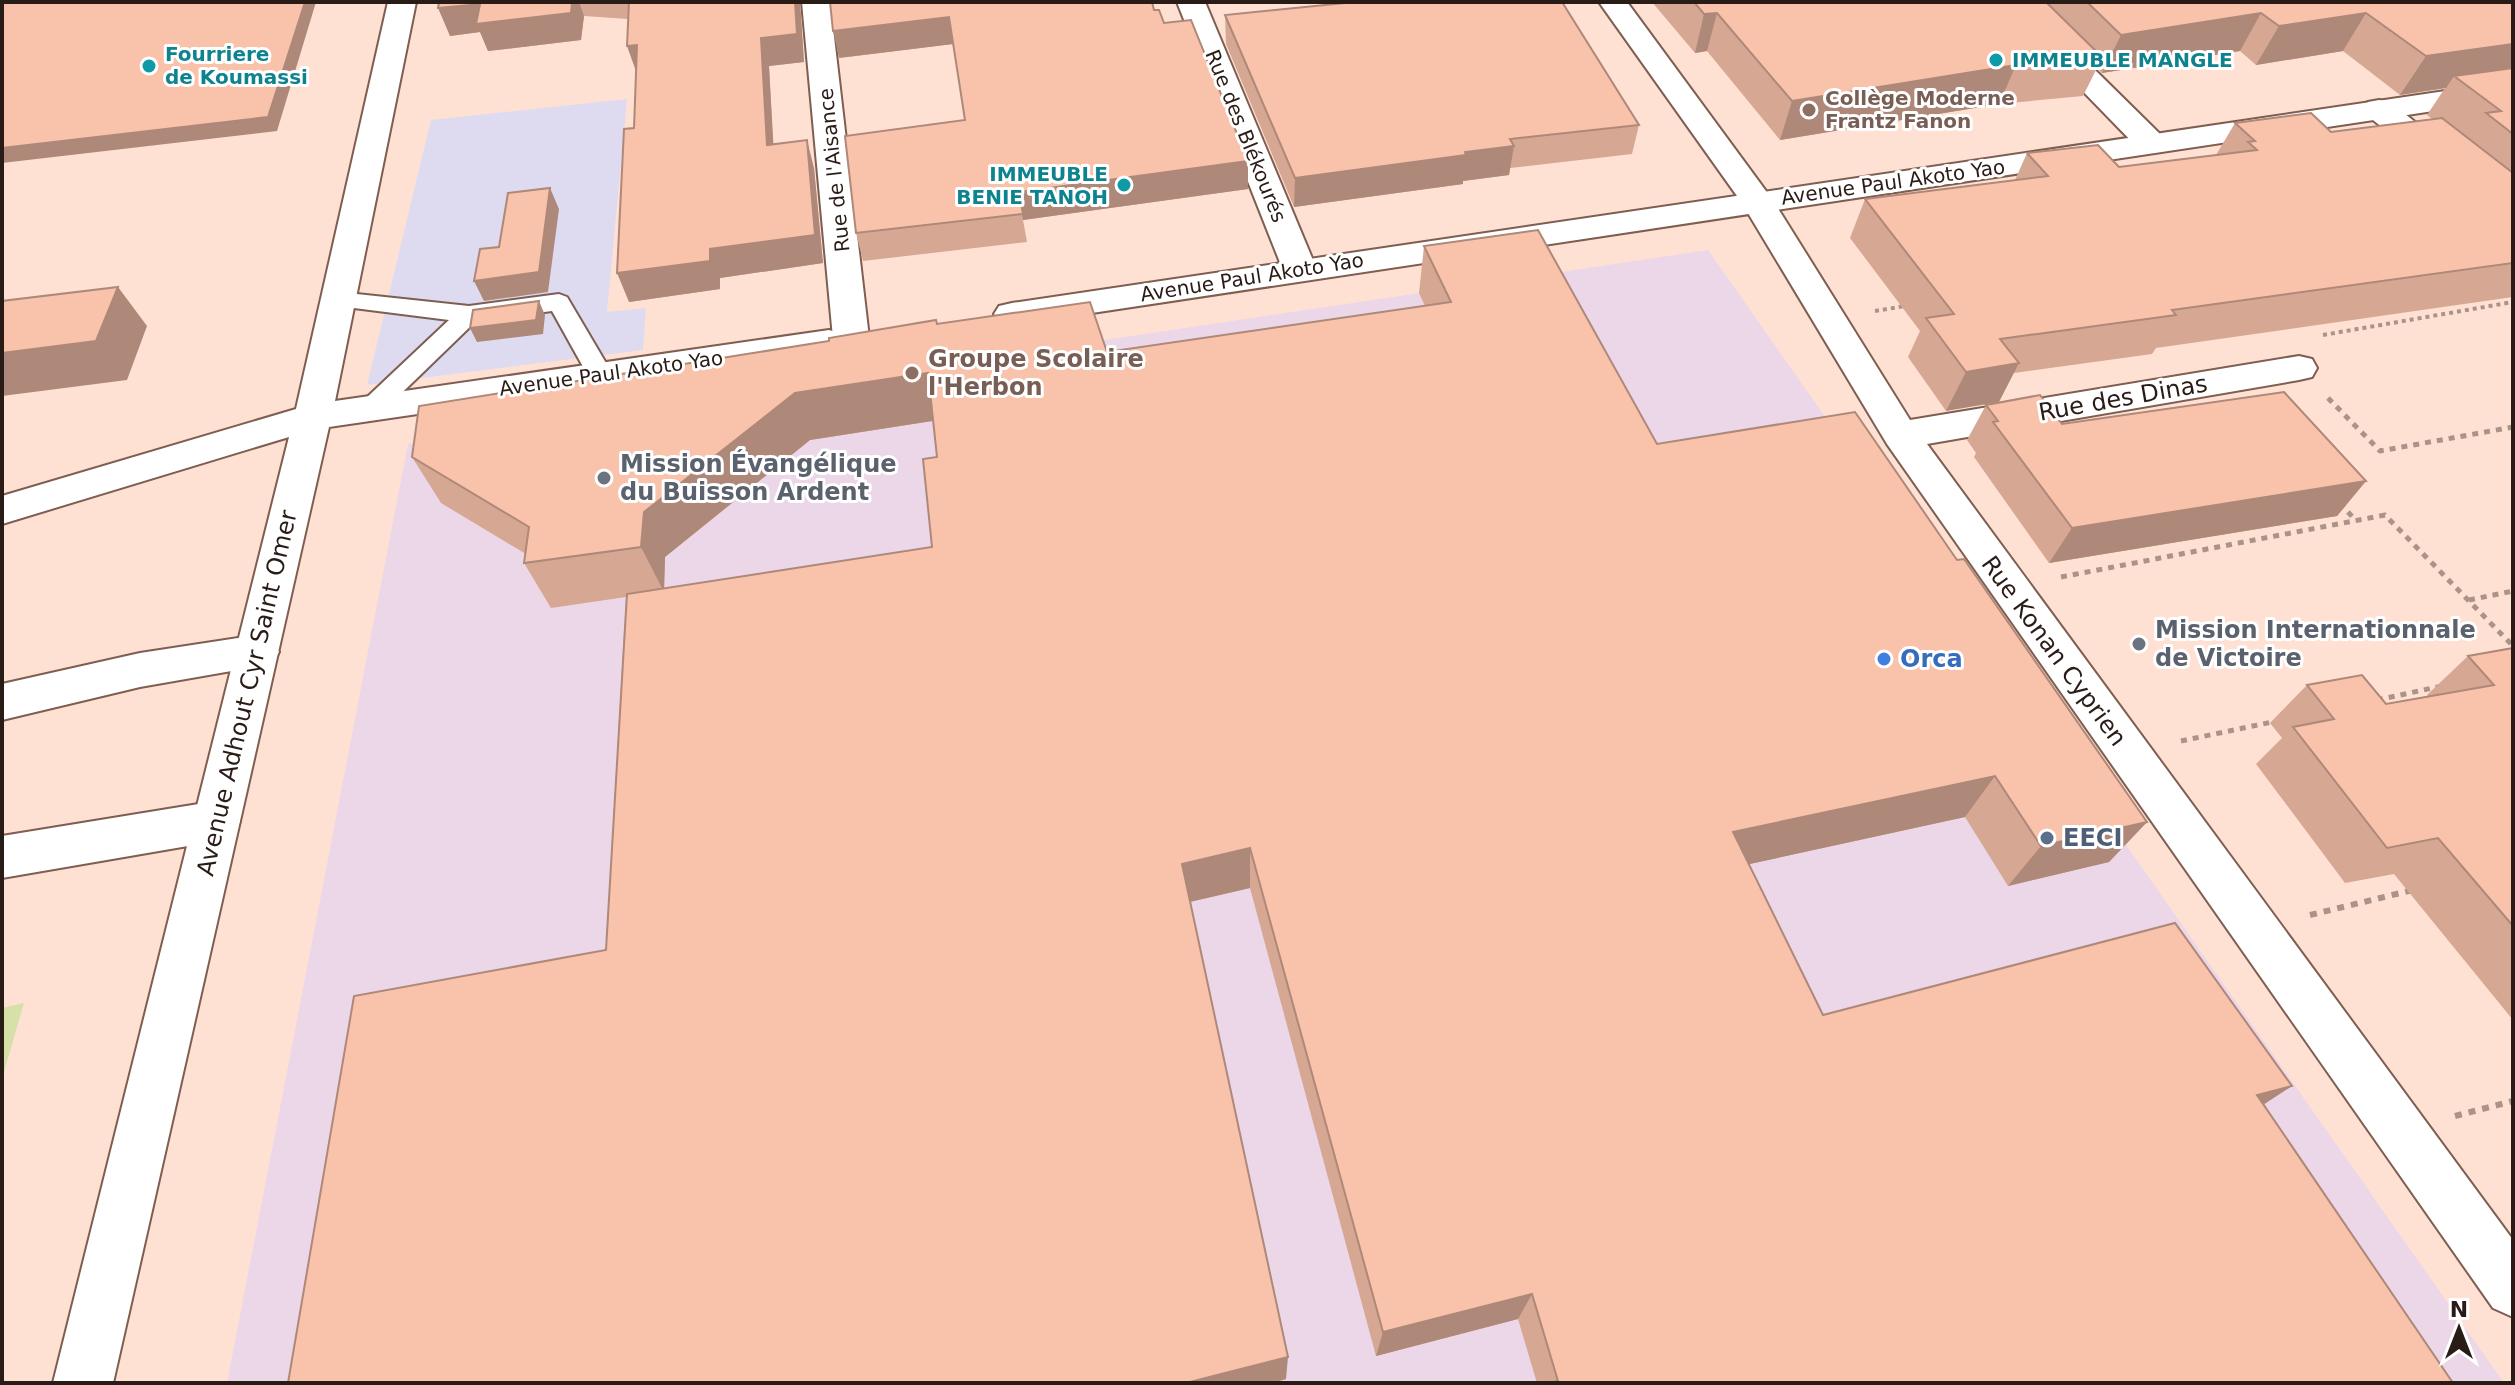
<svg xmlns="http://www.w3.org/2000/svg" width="2515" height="1385" font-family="'DejaVu Sans',sans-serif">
  <rect width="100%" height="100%" fill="#ffe1d4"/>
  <path fill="#dedbf1" d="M627,99l-20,213 39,-4 -3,42 -276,35 64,-265z"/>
  <path fill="#ebd7e7" d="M1708,250l796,1133h-2277l181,-939z"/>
  <path fill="#d5e1a7" d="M24,1003l-22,76v-71z"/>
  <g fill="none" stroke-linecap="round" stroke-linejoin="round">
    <g stroke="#7e5e51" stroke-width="4">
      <path id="service" d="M338,292l131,14 90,-12 8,3 46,78 -4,6 -9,2 -9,-2 -39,-70 -76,10 -96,93 -9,3 -9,-3 -4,-6 4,-6 87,-82 -119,-15 -4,-5 4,-5z"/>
    </g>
    <g stroke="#7e5e51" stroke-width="4">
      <path id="minor" d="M802,2h28l39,336 -5,8 -13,4 -13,-4 -5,-8z
        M1177,2h28l112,268 -5,8 -12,3 -12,-3 -5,-8z
        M1599,2h28l147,200 136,218 389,-64 13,3 5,9 -5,9 -13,3 -372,64 586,796v77l-20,-9 -606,-864 -145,-241z
        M1996,2h30l137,135 5,7 -5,7 -11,2 -11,-2z
        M2379,100l11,2 123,98v26l-12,-3 -133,-107 -4,-7 4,-7z
        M257,635l15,5 7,12 -7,12 -132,23 -138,33v-36l138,-31z
        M217,801l17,6 6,14 -6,14 -17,6 -215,37v-42z"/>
    </g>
    <g stroke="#7e5e51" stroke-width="4">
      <path id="tertiary" d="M388,2h28l-81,399 494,-71 13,4 5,8 -5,8 -13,4 -500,73 -216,956h-60l236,-946 -287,87v-28l294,-87z
        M2513,81v18l-1501,226 -13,-3 -5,-8 5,-8 13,-3z"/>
    </g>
    <path stroke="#ab9389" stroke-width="4" stroke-dasharray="4 4" stroke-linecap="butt" d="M1875,311l30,-5
      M2323,335l190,-33"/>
    <path stroke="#ab9389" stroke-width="5" stroke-dasharray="6 6" stroke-linecap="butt" d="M2328,398l52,53 133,-24
      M2340,503l16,18
      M2061,577l324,-62 128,131
      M2469,600l44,-9
      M2377,700l65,-14
      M2181,741l96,-20"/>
    <path stroke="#ab9389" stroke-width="6" stroke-dasharray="7 7" stroke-linecap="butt" d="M2310,915l103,-25
      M2455,1116l58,-15"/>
    <use href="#service" fill="#fff" fill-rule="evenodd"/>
    <use href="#minor" fill="#fff" fill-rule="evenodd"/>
    <use href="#tertiary" fill="#fff" fill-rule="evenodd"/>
  </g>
  <path fill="#d6a793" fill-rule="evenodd" d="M439,2h361l4,60 -35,4 4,78 41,24 9,95 -103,15v11l-91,13 7,-230 -8,-53 -44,-3 -3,24 -93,11 -8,-19 -30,4z
    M1652,2h861v295l-357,51 -4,6 -138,19 -68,38 -38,-54 12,-26 -70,-93 15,-39 150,-19 12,-27 92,14 97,-12 19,-32 96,9 101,-13 -5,-4 18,-27 -45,7 -57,-44 -87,14 -16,-14 -138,22 -5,-5 -14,28 -84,8 -219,36 -73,-89 -12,2z
    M1154,10l10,13 84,138v28l-225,31 4,22 -164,19 -7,-28 109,-113 -12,-76 -114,14z
    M1225,15l414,110 -7,29 -122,14 -1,7 -46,6v3l-169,23 -68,-163z
    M1424,246l233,198 300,116 190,262 -38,40 -101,24 -43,-69 -216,47 74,151 469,71 -28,18 189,279h-916l-19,-64 -142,37 -126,-468 -60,14 96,477 -14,4h-984l318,-433 20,-353 -75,11 -27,-45 2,-9 -85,-51 -29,-46 525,-133 170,28 318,-46 -6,-13zM933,421l4,36 -5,90 -268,41 1,-31 145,-117z
    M1986,405l76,19 304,57 -29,35 -288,47 -75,-106 2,-4 -9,-13z
    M2513,648v372l-119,-146 -49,9 -89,-119 26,-26 -12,-15 37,-38 79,19 42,-8 -1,-1 41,-39z"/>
  <path fill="#ae8878" d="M305,2h11l-39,129 -275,32v-15z
    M579,2l5,14 -3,24 -93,11 -8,-19 -30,4 -12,-28 42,-4z
    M795,2h5l4,60 -35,4 6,107 -8,-28 -6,-107z
    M1717,13l-10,38 -12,2 9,-39z
    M2261,13l-21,38 -138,22 19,-38z
    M2366,13l-23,38 -87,14 23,-39z
    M949,17l4,27 -114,14 -6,-27z
    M2513,44v33l-59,-1 -8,12 -46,7 26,-39z
    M637,45v29l-10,-28z
    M2016,65l-17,39 -219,36 12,-39z
    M807,140l7,28 9,95 -103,15v11l-91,13 -12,-29 93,-24z
    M1514,146l-5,29 -46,6v3l-169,23 1,-29 170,-26z
    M1248,161v28l-225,31 -4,-28z
    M550,188l9,21 -11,83 -64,9 -10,-20z
    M118,287l29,39 -20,54 -125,16v-43z
    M539,301l6,14 -2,19 -66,8 -7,-14z
    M2019,363l-20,39 -53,9 20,-39z
    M928,373l10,47 -128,20 -145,117 -1,35 -23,-45 3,-35 151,-119z
    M2366,481l-29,35 -288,47 23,-35z
    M1995,776l-30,41 -252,55 20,-40z
    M2147,822l-38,40 -101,24 33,-40z
    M1250,848v40l-65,15 -3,-39z
    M2292,1086l-49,32 14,-23z
    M1532,1294l-14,25 -142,37 7,-24z
    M1288,1357l-2,22 -14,4h-86z"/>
  <path fill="#f9c2ab" stroke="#ae8878" stroke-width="2" d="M2,2h303l-37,115 -266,31z
    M439,2h133l-1,11 -95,11 4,-20 -42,4z
    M629,2h166l2,32 -36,4 6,107 40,-5 8,95 -105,14v12l-93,12 7,-144 10,-1 3,-83 -10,1z
    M830,2h322l2,8h5l5,13 27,-3 57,141 -229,31 4,22 -167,19 -11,-97 120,-16 -16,-103 -116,14z
    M1355,2h207l77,123 -129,14 4,7 -49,6 1,3 -171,23 -70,-163z
    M1694,2h352l56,55 -86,8 -224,36 -75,-88 -13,1z
    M2087,2h426v42l-87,12 -60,-43 -87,13 -18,-13 -140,22z
    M2513,68v66l-27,-21 15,-2 -47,-35z
    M2311,113l20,19 111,-14 71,55v90l-341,47 4,5 -176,24 19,24 -53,9 -40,-54 28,-4 -89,-115 183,-23 -21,-23 71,-8 21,22 138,-17 -9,-8 7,-1 -20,-18z
    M550,188l-11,84 -65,9 6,-32 19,-2 9,-54z
    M1538,230l119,214 198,-32 102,148 7,-1 183,263 -106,24 -46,-70 -262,56 90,183 352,-92 117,163 -35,9 196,288h-904l9,-2 -26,-87 -149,38 -133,-484 -68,16 106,493 -102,26h-898l66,-387 252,-46 21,-356 305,-47 -9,-88 14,-2 -9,-84 -133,20 -151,119 -3,35 -117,16 5,-36 -117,-70 7,-51 410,-65v-3l107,-18 1,4 153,-22 17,50 344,-50 -27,-56z
    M118,287l-22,54 -94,12v-52z
    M539,301l-3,19 -66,8 3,-18z
    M2284,392l82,89 -294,47 -79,-106 5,-1 -12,-16 54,-10 22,29z
    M2513,648v278l-75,-88 -51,10 -94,-121 41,-8 -27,-34 55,-10 24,29 108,-19 -26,-29z"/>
  <g fill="#0f9aa8" stroke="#fff" stroke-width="3">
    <circle cx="1996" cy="60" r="8"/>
    <circle cx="149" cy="66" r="8"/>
    <circle cx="1124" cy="185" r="8"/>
  </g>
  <g fill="#8d6e63" stroke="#fff" stroke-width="3">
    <circle cx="1809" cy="110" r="8"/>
    <circle cx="912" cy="373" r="8"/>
  </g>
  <g fill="#6b7280" stroke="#fff" stroke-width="3">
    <circle cx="604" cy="478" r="8"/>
    <circle cx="2139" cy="644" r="8"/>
  </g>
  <circle fill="#3f7fe0" stroke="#fff" stroke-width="3" cx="1884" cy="659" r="8"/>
  <circle fill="#5c6f8a" stroke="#fff" stroke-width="3" cx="2047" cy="838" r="8"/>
  <g text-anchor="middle" stroke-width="6" stroke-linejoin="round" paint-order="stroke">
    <g font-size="20" font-weight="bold" fill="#0d838f" stroke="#fff" text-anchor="start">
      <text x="165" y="61">Fourriere<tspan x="165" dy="23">de Koumassi</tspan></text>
      <text x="2012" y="67">IMMEUBLE MANGLE</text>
      <text x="1108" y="181" text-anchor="end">IMMEUBLE<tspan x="1108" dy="23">BENIE TANOH</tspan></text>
    </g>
    <g font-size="20" font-weight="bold" fill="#785e54" stroke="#fff" text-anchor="start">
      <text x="1825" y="105">Collège Moderne<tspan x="1825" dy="23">Frantz Fanon</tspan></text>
    </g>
    <g font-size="20" fill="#291b16" stroke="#fff">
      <text transform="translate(1246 136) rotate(68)" y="7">Rue des Blékourés</text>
      <text transform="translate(834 170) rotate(-96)" y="7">Rue de l'Aisance</text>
      <text transform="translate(1893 182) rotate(-8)" y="7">Avenue Paul Akoto Yao</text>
      <text transform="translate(1252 277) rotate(-9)" y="7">Avenue Paul Akoto Yao</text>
      <text transform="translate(611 373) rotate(-8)" y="7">Avenue Paul Akoto Yao</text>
    </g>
    <g font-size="24" font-weight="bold" fill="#785e54" stroke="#fff" text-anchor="start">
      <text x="928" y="367">Groupe Scolaire<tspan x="928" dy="28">l'Herbon</tspan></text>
    </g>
    <g font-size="24" fill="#291b16" stroke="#fff">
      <text transform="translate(2123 398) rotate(-10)" y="8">Rue des Dinas</text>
      <text transform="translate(2054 651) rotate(54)" y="8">Rue Konan Cyprien</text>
      <text transform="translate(247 693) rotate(-77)" y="8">Avenue Adhout Cyr Saint Omer</text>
    </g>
    <g font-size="24" font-weight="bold" fill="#5b616d" stroke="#fff" text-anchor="start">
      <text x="620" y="472">Mission Évangélique<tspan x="620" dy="28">du Buisson Ardent</tspan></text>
      <text x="2155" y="638">Mission Internationnale<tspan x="2155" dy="28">de Victoire</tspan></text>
    </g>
    <g font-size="24" font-weight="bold" fill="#366cbe" stroke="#fff" text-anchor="start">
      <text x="1900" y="667">Orca</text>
    </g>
    <g font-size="24" font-weight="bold" fill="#4e5e75" stroke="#fff" text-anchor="start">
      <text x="2063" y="846">EECI</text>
    </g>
  </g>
  <rect width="2515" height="1385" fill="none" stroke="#291b16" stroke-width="8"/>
  <g transform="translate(2459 1329)" stroke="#ffffff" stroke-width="6" paint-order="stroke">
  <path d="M0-6L14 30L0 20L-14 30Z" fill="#291b16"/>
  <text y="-12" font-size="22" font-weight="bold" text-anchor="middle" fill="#291b16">N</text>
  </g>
</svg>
